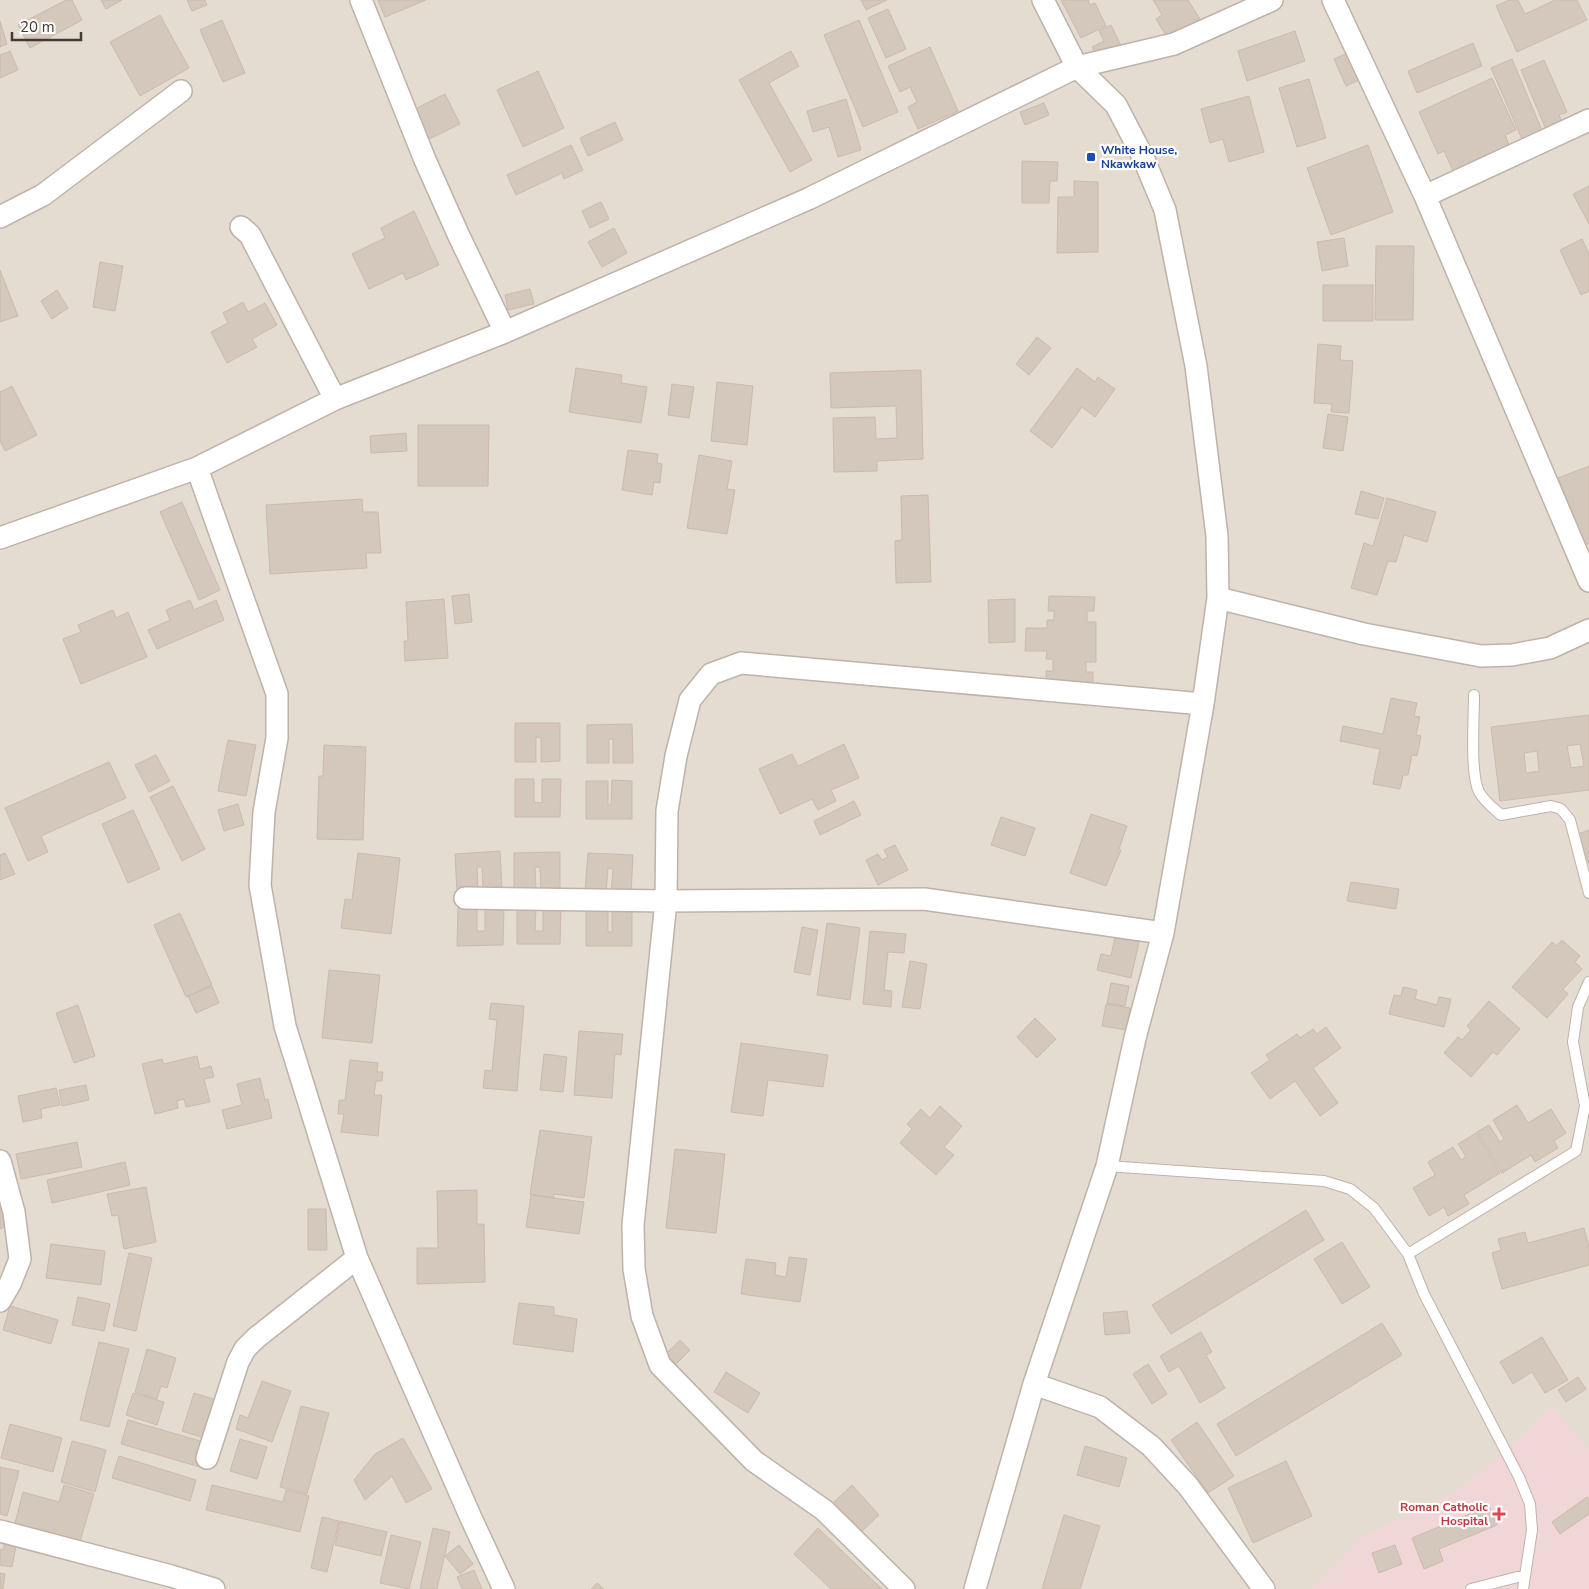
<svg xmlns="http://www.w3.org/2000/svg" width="1589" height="1589" font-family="'Nunito Sans',sans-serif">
  <rect width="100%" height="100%" fill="#f0eae3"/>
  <path fill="#e4dbd1" d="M0,0h1589v1589h-1589z"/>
  <path fill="#f1d6d7" d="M1551,1406l38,43v140h-277l51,-53 93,-44 67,-56z"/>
  <path fill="#d4c7bc" stroke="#ccbaac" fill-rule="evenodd" d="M66,0h6l10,20 -52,28 -12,-23z
    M101,0h21l-16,9z
    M187,0h18l2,5 -15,6z
    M378,0h48l-41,17z
    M861,0h26l-21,10z
    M1061,0h27l2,5 5,-2 11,23 -25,12z
    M1153,0h35l12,19 -32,20 -12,-20 6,-4z
    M1509,0h9l7,14 30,-14h22l10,20 -70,32 -21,-46z
    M888,9l18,40 -20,9 -18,-40z
    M160,15l29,53 -49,28 -30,-54z
    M222,20l23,53 -22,9 -23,-52z
    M859,20l39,92 -35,15 -39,-92z
    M0,21l7,23 -7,3z
    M1111,25l12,25 -23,12 -8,-15 12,-6 -5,-10z
    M1295,31l10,30 -58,20 -9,-30z
    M1473,43l9,23 -65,27 -9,-22z
    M930,47l28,64 -40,18 -10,-22 9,-5 -7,-15 -10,5 -12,-26z
    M10,51l8,19 -18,8v-23z
    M791,51l8,15 -30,17 43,77 -22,12 -51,-92z
    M1352,51l12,27 -18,8 -12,-27z
    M1512,59l32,76 -20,9 -33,-76z
    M1544,60l23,52 -8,3 5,11 -16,8 -27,-64z
    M538,71l26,57 -41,19 -26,-57z
    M1492,78l24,52 -11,5 4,10 -56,26 -9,-20 -6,3 -19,-42z
    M1309,79l17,59 -29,9 -18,-59z
    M445,94l15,30 -33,16 -14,-30z
    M1249,96l15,56 -35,10 -6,-23 -13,4 -9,-34z
    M846,99l15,51 -23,7 -9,-30 -16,5 -6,-21z
    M1044,103l5,12 -24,10 -5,-13z
    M615,122l8,18 -35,16 -8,-18z
    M571,145l12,25 -19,9 -2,-6 -46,22 -9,-20z
    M1368,145l25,67 -62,23 -24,-67z
    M1022,161l36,1 -1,19h-7l-1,22h-27z
    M1074,181l24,1v70l-41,1 1,-56h16z
    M1589,186v38l-16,-30z
    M601,202l8,17 -19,9 -8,-17z
    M414,211l25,54 -33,15 -3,-7 -34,16 -17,-35 33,-16 -4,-10z
    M614,228l13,25 -25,14 -14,-25z
    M1344,238l4,28 -26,5 -5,-29z
    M1582,239l7,15v37l-8,4 -21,-45z
    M1376,246h38l-1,74h-38z
    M100,262l23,4 -8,45 -22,-4z
    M0,270l18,46 -18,6z
    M1323,285h50v36h-50z
    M530,289l4,15 -26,6 -3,-15z
    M57,290l11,18 -16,11 -11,-18z
    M243,302l5,10 17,-9 12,22 -25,14 5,8 -30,16 -16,-31 17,-9 -5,-10z
    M1037,337l14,11 -22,27 -13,-11z
    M1318,344l23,2 -1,14 13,1 -4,52 -18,-1 1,-8 -18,-1z
    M576,368l46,7 -1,8 26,4 -6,36 -72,-11z
    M1077,368l18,14 3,-5 17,12 -20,28 -13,-10 -30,41 -22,-17z
    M921,370l2,89 -46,2v10l-43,1 -1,-54 42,-1 1,22 21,-1 -1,-32 -65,2 -1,-35z
    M717,382l36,4 -6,59 -36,-4z
    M672,384l22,3 -5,31 -21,-3z
    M12,386l25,49 -32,16 -5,-10v-49z
    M1328,414l20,3 -5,34 -20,-3z
    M418,425h71l-1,61h-70z
    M406,433l1,18 -36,2 -1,-17z
    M628,450l30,4 -1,9 5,1 -2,19 -6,-1 -2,13 -30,-5z
    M699,455l33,6 -5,28 8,1 -8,44 -40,-6z
    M1589,466v77l-4,2 -27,-67z
    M1361,491l23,7 -6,21 -23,-5z
    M928,495l3,87 -35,1 -1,-42 7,-1 -1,-44z
    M1387,498l49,14 -9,30 -23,-7 -8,27 -8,-1 -11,34 -26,-7 13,-45 9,3z
    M362,499l1,13h15l3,41h-15l1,15 -97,6 -4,-69z
    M182,502l38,88 -21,10 -39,-88z
    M469,594l3,28 -17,2 -3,-28z
    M1049,596l46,1 -1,14h-7v11h9v40h-10v10h7v15h-47v-16h7v-12h-7l1,-8h-22l1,-23h21v-8h7v-9h-6z
    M444,599l4,59 -43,3 -1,-20h4l-2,-39z
    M1015,599v43l-26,1 -1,-43z
    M190,600l4,10 22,-10 8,20 -67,29 -9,-19 22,-10 -4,-10z
    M113,610l3,8 12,-6 19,45 -66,27 -18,-45 18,-7 -3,-7z
    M1391,698l26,5 -3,13 6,1 -4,18 5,1 -4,20 -5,-1 -4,20h-5l-3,14 -27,-5 7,-35 -40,-8 3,-15 40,8z
    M1589,715v75l-89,11 -9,-74zM1580,744l4,22 -13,2 -4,-22zM1537,751l2,20 -13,2 -2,-20z
    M515,723h45v38l-19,1v-24l-5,-1v25h-21z
    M632,724l1,39h-20v-24h-4v24h-22v-38z
    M228,740l28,5 -10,51 -28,-5z
    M844,744l15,34 -28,12 5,11 -18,9 -6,-11 -32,15 -21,-45 33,-15 6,12z
    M324,745l42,2 -3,93 -46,-1 2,-63h4z
    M156,755l14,26 -21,11 -14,-27z
    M109,762l17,36 -85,38 7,16 -20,9 -23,-53z
    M515,779h19v23l8,1v-24h19l-1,38h-45z
    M612,780l20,1v38h-46v-38h22v24h3z
    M173,786l32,63 -23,12 -32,-64z
    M854,801l7,14 -41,20 -6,-14z
    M238,804l6,21 -20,6 -6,-21z
    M133,810l27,59 -32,14 -26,-59z
    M1091,814l36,12 -8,23 2,1 -15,36 -36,-13z
    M1001,817l34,11 -10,28 -34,-11z
    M1589,830v34l-11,-30z
    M895,845l13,25 -30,15 -12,-25 12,-6 4,6 6,-3 -4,-7z
    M500,851l2,39 -19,1 -1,-24h-5l1,24 -21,1 -2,-38z
    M560,852v39h-19l-1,-24h-5l1,24h-22v-38z
    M5,853l10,21 -15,6v-25z
    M358,853l42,5 -9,76 -50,-6 4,-29 7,1z
    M588,853l45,2 -2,39 -20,-1 2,-24 -5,-1 -2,25 -21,-2z
    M1351,882l48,7 -3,20 -49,-8z
    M458,907h19v24h8v-24h19l-1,38 -46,1z
    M632,907v39h-46v-38h22v24h4v-24z
    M517,908h19l-1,23h8v-23h18l-1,36h-43z
    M180,913l32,72 -26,12 -32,-72z
    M827,923l33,5 -10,72 -33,-5z
    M802,927l16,3 -8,45 -16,-3z
    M870,931l36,3 -2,19 -16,-1 -4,38 8,1 -1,16 -28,-3z
    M1115,937l24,5 -8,36 -34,-8 4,-16 10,2z
    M1562,940l18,16 -5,6 7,7 -19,20 5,5 -21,24 -35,-31 40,-45 5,4z
    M910,961l17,3 -7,45 -18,-2z
    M329,970l51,5 -8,68 -50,-5z
    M1111,983l18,3 -4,20 -18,-3z
    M212,986l7,17 -23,10 -8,-17z
    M1403,987l14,3 -2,9 22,6 2,-8 12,2 -7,28 -55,-13 5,-19 7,1z
    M1489,1001l31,28 -23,26 -4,-3 -22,25 -27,-24 14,-16 4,3 9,-10 -4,-4z
    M491,1003l33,3 -7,85 -34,-3 2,-18 7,1 5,-51 -8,-1z
    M1106,1004l24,4 -3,22 -25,-4z
    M78,1005l17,51 -21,7 -18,-50z
    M1035,1018l21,21 -19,19 -20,-21z
    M1326,1027l15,21 -28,20 25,35 -18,13 -25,-35 -25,18 -19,-26 19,-13 -4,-5 31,-21 3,4 13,-9 4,5z
    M579,1031l44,3 -2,21 -6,-1 -3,44 -38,-3z
    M741,1043l87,12 -5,32 -55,-7 -5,36 -32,-4z
    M544,1054l23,3 -4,35 -23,-2z
    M197,1056l3,13 11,-3 3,11 -10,2 6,23 -24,5 -2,-8 -7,2 1,7 -23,6 -13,-50 20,-5 2,5z
    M350,1060l28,3 -1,9h6l-1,9h-6l-2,14h8l-4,41 -37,-4 3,-18h-6l1,-14h6z
    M260,1078l5,22 3,-1 4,19 -45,11 -5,-19 20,-5 -5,-21z
    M86,1085l3,15 -27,6 -3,-16z
    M56,1088l4,17 -19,4 1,9 -19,4 -5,-26z
    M1517,1105l11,18 23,-14 15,24 -12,8 4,7 -23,14 -4,-7 -29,18 -25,-41 12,-7 11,17 4,-3 -11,-19z
    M940,1106l22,20 -18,21 10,8 -18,20 -36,-32 12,-14 -5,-5 14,-15 9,9z
    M540,1130l52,7 -8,61 -30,-4v4l-24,-4z
    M1476,1133l24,40 -36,22 5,9 -21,12 -4,-9 -15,9 -16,-28 22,-13 -7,-13 25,-15 8,13 5,-3 -8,-13z
    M77,1142l5,25 -61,12 -5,-25z
    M675,1149l50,5 -9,79 -50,-5z
    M125,1162l5,23 -78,18 -5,-23z
    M146,1187l10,55 -32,7 -6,-34 -6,1 -5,-22z
    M477,1190v34h7l1,58 -68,2v-36h21l-1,-57z
    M531,1195l53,7 -5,32 -53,-7z
    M0,1203l11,20 -11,6z
    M308,1209h18l1,41h-19z
    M1306,1210l18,30 -153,94 -19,-29z
    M1584,1228l5,19v18l-87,24 -10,-36 9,-3 -3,-11 27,-7 3,11z
    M1342,1242l28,45 -28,17 -28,-45z
    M51,1244l54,7 -4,34 -55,-7z
    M129,1253l23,5 -16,73 -23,-5z
    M789,1257l18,2 -7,43 -59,-8 5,-35 30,4 -1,12 11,2z
    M78,1297l32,7 -6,27 -32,-6z
    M519,1303l35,4v8l23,4 -4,33 -60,-8z
    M10,1306l48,14 -7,24 -48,-14z
    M1127,1311l3,22 -25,2 -2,-22z
    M1382,1323l20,32 -166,101 -19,-32z
    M1201,1332l11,20 -6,3 19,33 -25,15 -21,-37 -10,6 -9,-16z
    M1542,1337l26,43 -23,13 -13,-21 -19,12 -13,-22z
    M680,1340l10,10 -14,14 -10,-10z
    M99,1342l30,7 -20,78 -29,-7z
    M147,1349l29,9 -9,30 -6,-2 -4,13 -22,-7z
    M1148,1364l19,30 -15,10 -19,-30z
    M726,1372l34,21 -12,20 -34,-21z
    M1578,1377l8,12 -20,13 -8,-12z
    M262,1381l29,10 -19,51 -36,-13 4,-14 8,3z
    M133,1393l31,9 -7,23 -31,-10z
    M194,1393l26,8 -12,38 -26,-8z
    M301,1406l28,7 -22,81 -27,-7z
    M128,1420l79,23 -7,24 -79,-23z
    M1197,1422l37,54 -26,17 -37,-53z
    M10,1424l52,14 -9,34 -52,-14z
    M403,1438l29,51 -26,14 -14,-27 -27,24 -11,-20 21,-26z
    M240,1439l27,8 -10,32 -27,-8z
    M72,1441l34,9 -11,42 -34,-10z
    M1085,1446l42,12 -8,29 -42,-12z
    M119,1456l77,24 -6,21 -78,-23z
    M1286,1461l26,55 -59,27 -25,-55z
    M0,1467l19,4 -12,45 -7,-2z
    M64,1485l30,9 -14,47 -65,-18 8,-31 36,10z
    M212,1485l71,17 3,-12 23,6 -9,36 -94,-22z
    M852,1485l27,30 -20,19 -27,-30z
    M1587,1497l2,3v14l-29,20 -8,-12z
    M1489,1506l8,19 -58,24 4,12 -19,8 -12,-31z
    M1064,1515l36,11 -20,63h-38z
    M322,1517l17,4 -12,51 -16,-4z
    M340,1521l47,11 -6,24 -46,-11z
    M433,1528l17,4 -13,57h-17z
    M818,1528l64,61h-51l-37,-35z
    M391,1535l30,7 -12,47 -29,-6z
    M5,1543l11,3 -4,21 -12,-2v-16l3,1z
    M459,1545l14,19 -13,10 -15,-18z
    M1395,1545l7,19 -23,9 -7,-20z
    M474,1570l8,19h-20l-5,-12z
    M0,1573l5,1 -2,15h-3z
    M597,1583l7,6h-13z"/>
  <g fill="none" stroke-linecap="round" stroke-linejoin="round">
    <g stroke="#beb3a9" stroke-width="12">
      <path id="service" d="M1474,695c0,23 -4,79 5,97 6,10 14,16 22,23l50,-9 10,3 9,11 19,73
        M1107,1166l217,15 26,8 24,19 34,46 16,40 95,183 11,27 2,26 -9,59
        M1408,1254l168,-103 9,-45 -12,-64 5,-35 11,-25
        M1471,1589l54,-14"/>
    </g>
    <g stroke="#beb3a9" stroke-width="24">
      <path id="minor" d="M361,0l64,160 33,74 47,98
        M1333,0l92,196 164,385
        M1425,196l164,-76
        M0,217l43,-22 138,-104
        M241,227l9,8 85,164
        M197,468l80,226v44l-13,74 -4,73 25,141 72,232 114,260 33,71
        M0,538l197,-70 138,-69 170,-67 303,-133 269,-132 97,-23 98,-44
        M1218,598l146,36 117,22 31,-1 38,-7 39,-18
        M465,898l201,3 258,-2 239,34
        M0,1161l14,51 6,47 -10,25 -10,17
        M1034,1384l66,23 51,39 37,40 76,103
        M207,1458l31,-96 7,-13 11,-11 101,-80
        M0,1531l171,45 43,13
        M904,1589l-80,-79 -70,-49 -94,-96 -18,-49 -8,-47 -1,-44 33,-324 1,-90 9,-55 14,-56 21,-26 30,-11 462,41
        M975,1589l59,-205 73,-218 28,-128 28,-105 40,-229 15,-106 -1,-62 -21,-170 -31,-156 -22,-53 -27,-52 -39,-38 -34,-67"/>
    </g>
    <use href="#service" stroke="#fff" stroke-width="10"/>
    <use href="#minor" stroke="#fff" stroke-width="21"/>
  </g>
  <rect fill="#1a4fb4" stroke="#fff" stroke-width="2" x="1086" y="152" width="10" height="10" rx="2.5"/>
  <path fill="#e0444e" stroke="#fff" stroke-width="2" d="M1496.5 1506.5h5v5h5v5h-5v5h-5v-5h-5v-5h5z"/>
  <g text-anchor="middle" stroke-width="4.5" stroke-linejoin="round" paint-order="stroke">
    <g font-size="12" font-weight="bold" fill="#164399" stroke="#fff" text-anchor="start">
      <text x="1101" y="154">White House,<tspan x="1101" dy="14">Nkawkaw</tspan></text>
    </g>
    <g font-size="12" font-weight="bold" fill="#be3a42" stroke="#fff" text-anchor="end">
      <text x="1488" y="1511">Roman Catholic<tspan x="1488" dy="14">Hospital</tspan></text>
    </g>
  </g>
  <path d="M12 32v8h69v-8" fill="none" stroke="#423a33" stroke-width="2.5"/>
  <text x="20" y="32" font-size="15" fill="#423a33" stroke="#ffffff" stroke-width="4" paint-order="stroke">20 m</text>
</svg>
